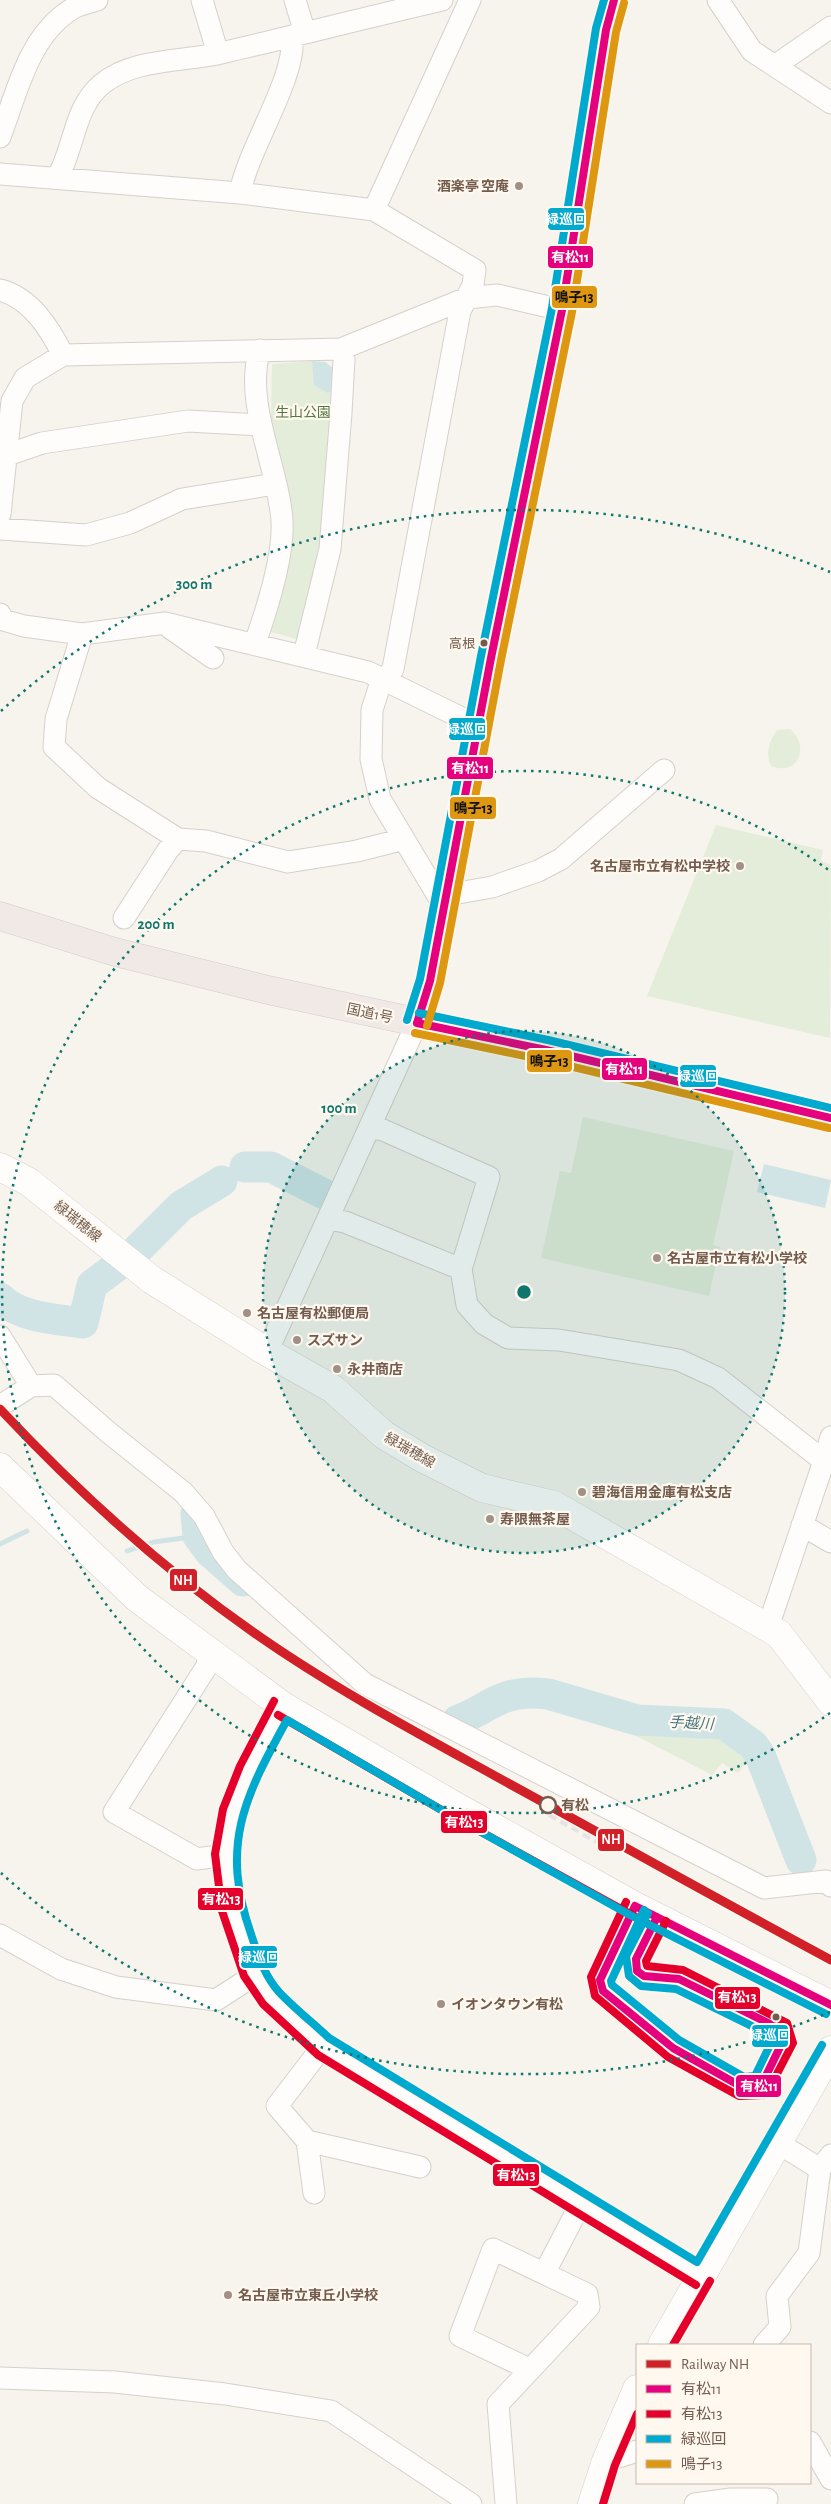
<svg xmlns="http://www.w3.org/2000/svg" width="831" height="2504" font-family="'Alegreya Sans','Noto Sans JP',sans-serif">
  <rect width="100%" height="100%" fill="#f7f3ed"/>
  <path fill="#e4edd9" d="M312,361l13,1 8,6 -8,182 -25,90 -32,-9 17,-136 -14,-78 1,-53z
    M790,729c20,17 9,48 -19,37 -6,-14 -2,-24 6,-36z
    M716,825l107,25 -2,11 10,4 -1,173 -183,-42z
    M583,1117l151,34 -21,94 7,2 -11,49 -168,-38 19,-87 11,2z
    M611,1717l26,8 44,4 42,-1 13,7 18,17 -16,21 -16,-10 -10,12 -103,-53z"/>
  <path fill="#d0e4e6" d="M312,361l13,1 8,6 3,20 -8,5 -14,-8z
    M764,1164l67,16 -6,28 -68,-16z"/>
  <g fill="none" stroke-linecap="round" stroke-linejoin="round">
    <path stroke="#d0e4e6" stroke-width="5" d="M0,1544l27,-13
      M127,1551l27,-9 44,-6"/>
    <path stroke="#d0e4e6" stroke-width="31" d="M245,1167h26l53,27
      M132,1255l49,-49 41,-25
      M0,1298c20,20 56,21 83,25l9,-38 25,-19
      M196,1514l2,22 12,16 33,29
      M458,1720c16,-5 28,-15 43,-21 14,-6 32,-7 47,-5l89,26 87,4 29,21 7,10 41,105"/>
    <g stroke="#d6d0cb" stroke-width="23">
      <path id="street" d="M202,0l16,54
        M295,0l10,33
        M718,0l34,51 79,52
        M776,65l55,-38
        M0,137c17,-45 29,-102 72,-128 7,-5 17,-6 25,-9
        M0,174l240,19 134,17 101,60 -2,15 -13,26 -67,358 -14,19 -7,22 -1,49 9,40 64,107
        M57,178c18,-30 16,-70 45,-94 32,-26 80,-22 119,-31 74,-17 147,-36 221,-53
        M240,193c8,-45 57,-116 52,-157
        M374,210l96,-210
        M0,290c31,8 50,39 63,65
        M7,455l35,-12 146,-22 73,4
        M0,514l12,-113 13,-23 38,-23 278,-6 126,-51 30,-3 65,15
        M0,529l86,6 44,-12 52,-24 93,-15
        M0,614l3,6 21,6 58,8 83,-11 203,49 112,55
        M170,628l43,30
        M82,634l-26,85 -2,28 44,41 80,51 28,2 82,21 69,-11 47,-12
        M255,643c12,-34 29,-87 27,-122 -3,-52 -39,-120 -22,-171
        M304,655l26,-106 11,-136 3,-54 -3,-10
        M447,895l45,-8 46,-16 23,-12 103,-89
        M124,918l44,-68 10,-11
        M370,1127l13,3 106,47 -28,92 6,36 17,19 24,14 51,2 120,20 39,18 106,83 7,-24
        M328,1219l17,3 116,47
        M0,1336l31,50
        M267,1352l150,-329
        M0,1406l31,-20 23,-1 54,47 75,60 21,24 19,36 14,18 128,114 399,204 62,-7 5,5
        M802,1525l29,17
        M768,1627l56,-166 7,1
        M209,1652l-2,14 -93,146 83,47 28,-4
        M0,1935l61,34 55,18 100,13 31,-20 6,-8
        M307,2141l113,26
        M778,2143l42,26
        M314,2193l-7,-52 -30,-35 46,-60
        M545,2272l36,-69
        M764,2345l16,-18 -3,-31 32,-43 11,-84 11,-14
        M0,2378l115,4 110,12 106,17 140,93
        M810,2442l21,37
        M606,2461l31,-10
        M506,2504l-8,-100 91,-97 -2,-13 -94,-45 -33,87 69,33
        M695,2504l36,-5h36"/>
    </g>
    <g stroke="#d7d0cb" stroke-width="29">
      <path id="secondary" d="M417,1023l13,-42 61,-323 71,-348 44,-280 8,-30
        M0,1167l29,15 123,98 115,72 66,37 51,46 40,24 58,29 72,17 225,129 52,68
        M0,1467l137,131 146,108 167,97 185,103 196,99
        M283,1706l-34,63 -16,43 -8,43 6,53 22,64 18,26 52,48 378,230
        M662,2345l169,-295
        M592,2504l14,-43 31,-72"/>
    </g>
    <g stroke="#d5cdc8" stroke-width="29">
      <path id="highway" d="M0,916l115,36 153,38 278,60 285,68"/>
    </g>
    <use href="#street" stroke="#fefdfc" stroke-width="21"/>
    <use href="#secondary" stroke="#fefdfc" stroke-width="28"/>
    <use href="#highway" stroke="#f0e9e6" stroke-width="28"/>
    <path stroke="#e5e3e4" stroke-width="4" stroke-dasharray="8 5" stroke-linecap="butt" d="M549,1815l53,30"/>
    <g stroke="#fef8ef" stroke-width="11">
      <path id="bus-1" d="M417,1023l13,-42 61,-323 71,-348 44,-280 8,-30
        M417,1023l129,27 285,68
        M635,1906l-35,74 3,11 70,57 69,39 19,-1 22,-45 -5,-13 -99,-49 -35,-3 -7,-5 -1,-12 21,-42
        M635,1906l196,99"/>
    </g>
    <g stroke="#fef8ef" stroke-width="11">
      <path id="bus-2" d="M274,1701l-34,65 -17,43 -8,45 7,57 22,65 19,28 55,51 378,230
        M278,1715l167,97 207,114
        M626,1902l-35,75 4,19 73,61 71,39 27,-1 27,-52 -6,-20 -104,-53 -36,-4 -1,-5 20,-40
        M673,2345l37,-64
        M603,2504l12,-39 22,-51"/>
    </g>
    <g stroke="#fef8ef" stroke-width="11">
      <path id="bus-3" d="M419,1013l129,27 283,68
        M407,1020l13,-41 61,-323 71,-348 44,-280 8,-28
        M644,1910l-33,71 1,4 67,55 65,37 11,-1 17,-35 -2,-6 -94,-46 -35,-3 -12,-10 -3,-20 22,-43
        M822,2045l-125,217 -368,-224c-16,-15 -35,-30 -50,-46 -15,-17 -21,-37 -28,-58 -31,-89 -7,-136 36,-214l158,92 185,103 196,99"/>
    </g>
    <g stroke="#fef8ef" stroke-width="11">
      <path id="bus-4" d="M427,1026l13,-43 61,-323 71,-348 44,-280 8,-29
        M415,1033l129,27 285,68"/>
    </g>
    <use href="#bus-1" stroke="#e5007d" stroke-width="8"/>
    <use href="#bus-2" stroke="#e4002b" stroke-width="8"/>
    <use href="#bus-3" stroke="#00a9ce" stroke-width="8"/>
    <use href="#bus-4" stroke="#dd9710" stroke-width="8"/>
    <g stroke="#fef8ef" stroke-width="12">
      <path id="rail-1" d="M0,1409c77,82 160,158 253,223 81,57 168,103 255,151 108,59 215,119 323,177"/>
    </g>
    <use href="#rail-1" stroke="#d12027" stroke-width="9"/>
  </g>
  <circle cx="524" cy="1292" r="261" fill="#0f766e" fill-opacity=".12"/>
  <g fill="none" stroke="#0f766e" stroke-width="2.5" stroke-dasharray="2.5 5">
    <circle cx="524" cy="1292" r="261"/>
    <path d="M830 1713A521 521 0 1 1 830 871"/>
    <path d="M830 2012A782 782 0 0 1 1 1873M1 711A782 782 0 0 1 830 572"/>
  </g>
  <g fill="#a19086" stroke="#fef8ef" stroke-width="2">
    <circle cx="519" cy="186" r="5"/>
    <circle cx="740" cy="866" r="5"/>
    <circle cx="657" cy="1258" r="5"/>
    <circle cx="247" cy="1313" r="5"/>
    <circle cx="297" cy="1340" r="5"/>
    <circle cx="337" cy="1369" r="5"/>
    <circle cx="582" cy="1492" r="5"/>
    <circle cx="490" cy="1519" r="5"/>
    <circle cx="441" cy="2004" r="5"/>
    <circle cx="228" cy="2295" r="5"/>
  </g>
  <g fill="#735b4e" stroke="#fef8ef" stroke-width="2">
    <circle cx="484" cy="643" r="4.5"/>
    <circle cx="776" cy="2017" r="4.5"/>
  </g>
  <circle fill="#fef8ef" stroke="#735b4e" stroke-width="2.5" cx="548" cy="1805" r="8"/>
  <g text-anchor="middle" stroke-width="4.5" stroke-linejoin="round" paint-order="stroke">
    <g font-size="13" fill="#735b4e" stroke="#fef8ef" text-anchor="end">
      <text x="475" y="648">高根</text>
    </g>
    <g font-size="14" font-weight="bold" fill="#735b4e" stroke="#fef8ef" text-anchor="start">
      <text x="509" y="191" text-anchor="end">酒楽亭 空庵</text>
      <text x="730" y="871" text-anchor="end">名古屋市立有松中学校</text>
      <text x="667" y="1263">名古屋市立有松小学校</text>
      <text x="257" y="1318">名古屋有松郵便局</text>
      <text x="307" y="1345">スズサン</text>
      <text x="347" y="1374">永井商店</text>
      <text x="592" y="1497">碧海信用金庫有松支店</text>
      <text x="500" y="1524">寿限無茶屋</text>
      <text x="451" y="2009">イオンタウン有松</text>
      <text x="238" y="2300">名古屋市立東丘小学校</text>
    </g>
    <g font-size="14" fill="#567847" stroke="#fef8ef">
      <text x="303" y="417">生山公園</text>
    </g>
    <g font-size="14" fill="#735b4e" stroke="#fef8ef">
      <text transform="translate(370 1013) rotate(12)" y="5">国道1号</text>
      <text transform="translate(78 1221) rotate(39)" y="5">緑瑞穂線</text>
      <text transform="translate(410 1450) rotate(30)" y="5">緑瑞穂線</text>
    </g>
    <g font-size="14" font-weight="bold" fill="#735b4e" stroke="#fef8ef" text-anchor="start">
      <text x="561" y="1810">有松</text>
    </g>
    <g font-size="15" font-style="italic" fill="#47767e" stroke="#fef8ef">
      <text transform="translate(691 1723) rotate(3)" y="5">手越川</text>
    </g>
  </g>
  <circle cx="524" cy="1292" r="8" fill="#0f766e" stroke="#fef8ef" stroke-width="2.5"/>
  <g font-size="15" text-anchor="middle" font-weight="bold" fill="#0f766e" stroke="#fef8ef" stroke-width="4.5" stroke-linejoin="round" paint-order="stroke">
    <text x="194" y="589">300 m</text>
    <text x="156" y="929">200 m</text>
    <text x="339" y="1113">100 m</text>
  </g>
  <g stroke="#fef8ef" stroke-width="2">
    <rect x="547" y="207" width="38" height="24" rx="5" fill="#00a9ce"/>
    <rect x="547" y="245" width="47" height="24" rx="5" fill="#e5007d"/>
    <rect x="551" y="285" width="47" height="24" rx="5" fill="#dd9710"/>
    <rect x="448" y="717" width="38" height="24" rx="5" fill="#00a9ce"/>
    <rect x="446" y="756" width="48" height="24" rx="5" fill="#e5007d"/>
    <rect x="449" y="796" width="48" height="24" rx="5" fill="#dd9710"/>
    <rect x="526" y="1049" width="47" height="24" rx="5" fill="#dd9710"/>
    <rect x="601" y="1057" width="47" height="24" rx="5" fill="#e5007d"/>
    <rect x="679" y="1064" width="38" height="24" rx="5" fill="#00a9ce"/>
    <rect x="169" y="1568" width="29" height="24" rx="5" fill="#d12027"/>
    <rect x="440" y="1810" width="48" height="24" rx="5" fill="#e4002b"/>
    <rect x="597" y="1828" width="28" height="24" rx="5" fill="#d12027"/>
    <rect x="197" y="1887" width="47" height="24" rx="5" fill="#e4002b"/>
    <rect x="240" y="1945" width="38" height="24" rx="5" fill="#00a9ce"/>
    <rect x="714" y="1986" width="47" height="24" rx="5" fill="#e4002b"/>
    <rect x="751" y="2024" width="38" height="24" rx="5" fill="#00a9ce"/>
    <rect x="735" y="2074" width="47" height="24" rx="5" fill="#e5007d"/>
    <rect x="492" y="2163" width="48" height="24" rx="5" fill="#e4002b"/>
  </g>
  <g font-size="14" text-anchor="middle" font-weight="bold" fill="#fff">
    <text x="566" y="224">緑巡回</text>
    <text x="570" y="262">有松11</text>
    <text x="467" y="734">緑巡回</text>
    <text x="470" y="773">有松11</text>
    <text x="624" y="1074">有松11</text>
    <text x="698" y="1081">緑巡回</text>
    <text x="183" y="1585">NH</text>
    <text x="464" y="1827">有松13</text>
    <text x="611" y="1844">NH</text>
    <text x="221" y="1904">有松13</text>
    <text x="259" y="1962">緑巡回</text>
    <text x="737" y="2002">有松13</text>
    <text x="770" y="2040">緑巡回</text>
    <text x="759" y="2091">有松11</text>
    <text x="516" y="2180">有松13</text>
  </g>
  <g font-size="14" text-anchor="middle" font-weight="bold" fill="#111">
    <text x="574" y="302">鳴子13</text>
    <text x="473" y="813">鳴子13</text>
    <text x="549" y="1066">鳴子13</text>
  </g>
  <rect x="636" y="2344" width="175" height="140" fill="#fef8ef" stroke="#c6b9af"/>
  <rect x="646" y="2360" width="25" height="8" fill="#d12027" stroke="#c6b9af"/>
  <text x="681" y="2369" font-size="15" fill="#735b4e">Railway NH</text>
  <rect x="646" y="2385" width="25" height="8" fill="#e5007d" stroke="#c6b9af"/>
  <text x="681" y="2394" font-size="15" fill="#735b4e">有松11</text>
  <rect x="646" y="2410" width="25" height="8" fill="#e4002b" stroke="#c6b9af"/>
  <text x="681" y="2419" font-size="15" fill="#735b4e">有松13</text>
  <rect x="646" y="2435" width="25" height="8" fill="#00a9ce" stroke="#c6b9af"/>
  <text x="681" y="2444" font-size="15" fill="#735b4e">緑巡回</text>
  <rect x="646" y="2460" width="25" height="8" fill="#dd9710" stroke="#c6b9af"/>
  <text x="681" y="2469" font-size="15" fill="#735b4e">鳴子13</text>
</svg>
